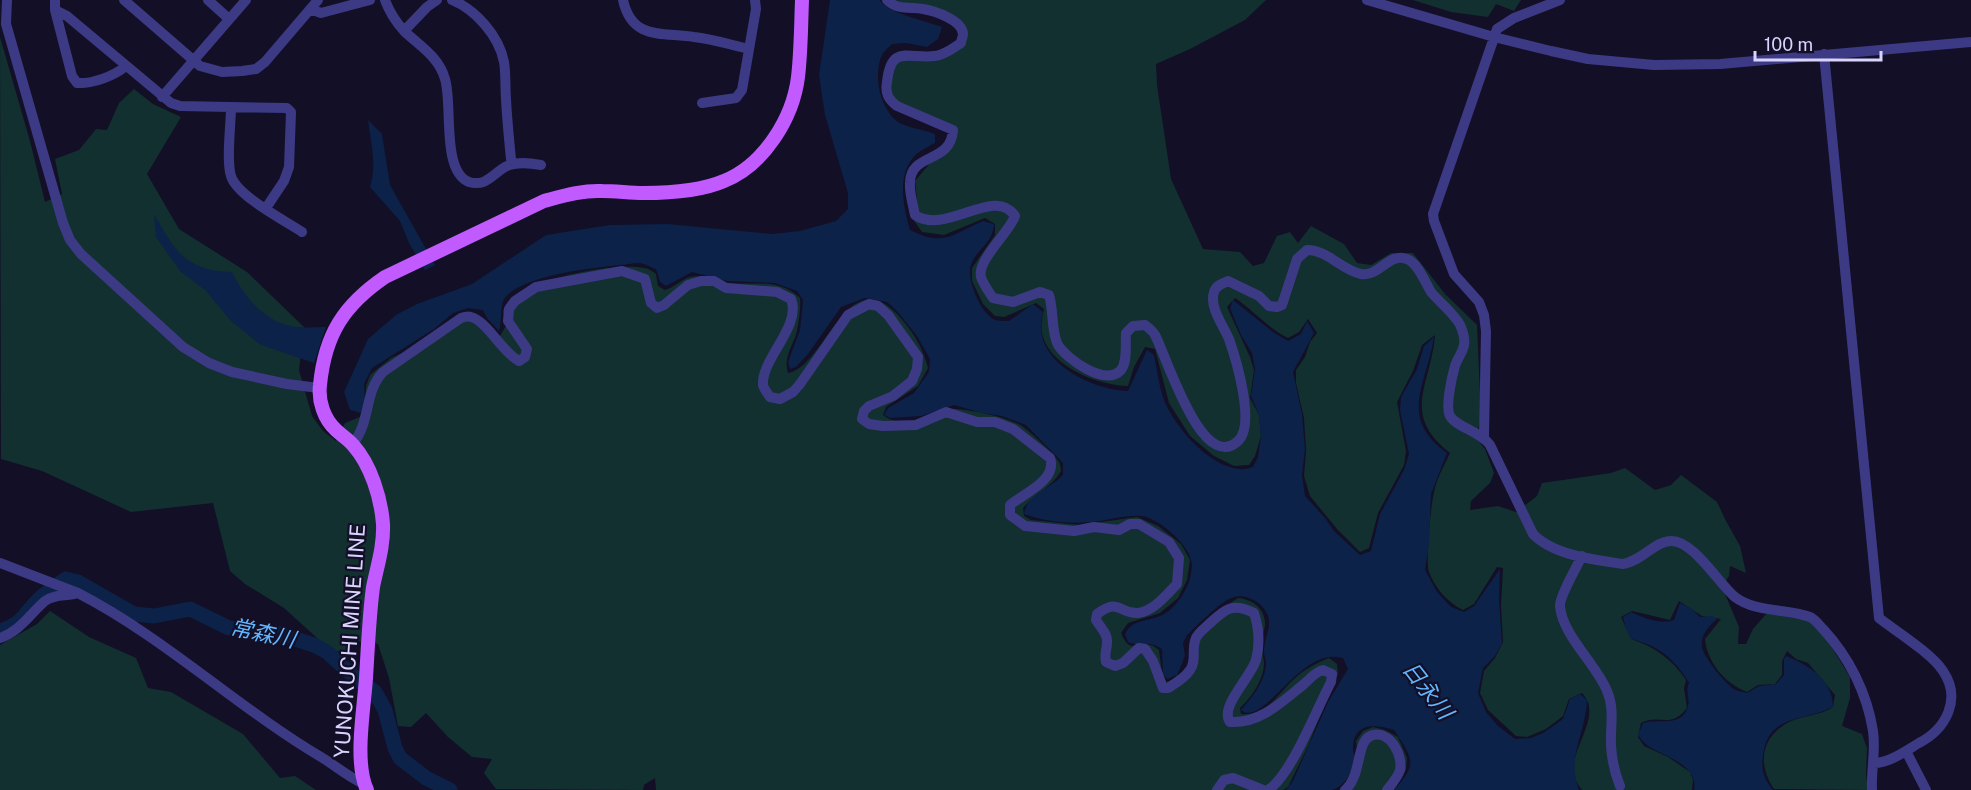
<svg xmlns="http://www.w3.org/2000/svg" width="1971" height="790" font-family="'Public Sans','Noto Sans JP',sans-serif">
  <rect width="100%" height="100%" fill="#130f26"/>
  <path fill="#12302f" d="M896,0h370l-21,20 -55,29 -34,15 1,21 14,94 32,70 37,3 13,14 11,-3 13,-27 13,-4 8,11 13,-17 33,18 13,19 14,2 20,-12h22l32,41 32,31 4,92 -5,21 9,11 9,24 -4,10 -19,18 -1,9 28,-4 18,6 21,-16 5,-13 69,-10 14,-5 30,22 16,-5 10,-10 36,27 9,19 14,25 6,27 -16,-7 -1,10 -7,11 17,40 -1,17h8l7,-15 14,-16 40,6 19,19 24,39v21l-8,28 20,8 5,14 -1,27 2,15 -94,-1c-17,-25 -13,-52 15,-67 14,-7 31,-6 44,-15l2,-12 -27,-32 -12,-4 -9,-8 -5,10v14l-7,9 -17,1 -11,7c-22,-8 -40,-30 -42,-53l16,-20 -19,-3 -23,-15 -9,19 -38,-9 -11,6 10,22c24,8 41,20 55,41l-2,8 3,20c-17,22 -27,5 -46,15l-3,14 6,9 24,11 22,15 3,8 -1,10h-110c-2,-3 -6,-8 -7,-12 -9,-28 30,-61 7,-85l-13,6 -6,17 -17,13 -19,8 -11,-1 -28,-26 -8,-17 4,-22 11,-13 8,-16 -2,-36 2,-38 -6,-1 -23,37 -11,6c-15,-7 -28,-22 -34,-38 -4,-12 2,-70 6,-84 3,-12 10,-24 15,-35 -50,-40 -19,-67 -15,-118l-13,10 -9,26 -16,31 9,49 -2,14 -26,48 -9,35 -9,4 -23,-23 -27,-33 -6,-20 2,-25 -2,-33 -8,-35v-13l9,-13 5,-15 7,-9 -9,-14 -9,13 -11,6c-20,-10 -34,-27 -53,-40l-8,9 23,50 4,13 -4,28 9,17 2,21 -6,20 -6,9 -15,1 -20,-10 -24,-20 -21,-33 -14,-54 -10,-2 -11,20 -6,19c-30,-1 -75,-18 -85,-49 -3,-10 -1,-19 1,-28l-8,-6 -32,14 -9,-1 -12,-12 -11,-23v-13l23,-33v-11l-10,-6 -41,17 -22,-3 -12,-17 7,-16 -2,-18 40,-48 -58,-31 -6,-10 -1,-19 10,-15 55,-7 10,-23z
    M1413,0h108l-7,11 -18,-7 -8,13 -37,-5z
    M0,37l30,104 15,61 17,-8 -7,-35 24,-9 17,-21 11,1 12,-27 15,-14 19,15 28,13 -34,57 32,55 68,43 57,55 -5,43 13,46 11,15 13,10 9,-18 15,-6 5,-14 1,-17 4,-11 21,-17 18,-8 49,-35 42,21 7,-12 -4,-13c2,-4 4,-9 7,-12 22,-20 104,-37 134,-31 4,0 8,3 12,6l2,12 7,4c10,-3 17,-11 25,-13 11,-3 23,4 33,5 28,5 54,-6 77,16 1,11 -1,22 -3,33 -4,16 -14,25 -9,42 37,-6 58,-110 108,-60 16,17 26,32 32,55l-10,18 -32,21 -3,8c24,18 44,-5 66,-6 18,-1 58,8 73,17 8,6 32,27 37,36 1,2 2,6 2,9 -8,15 -26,23 -38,37l1,8 7,4 49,5 57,-8 21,9 23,18 9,16 -3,20 -9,18 -18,15 -32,10 -7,10c9,21 13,9 29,12 3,0 6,3 9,5l3,22 4,10 9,-3 13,-12 3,-25 35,-36 12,-8c14,1 28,11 27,27 -1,6 -3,12 -3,19 0,6 1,12 2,19 0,16 -12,34 -24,45l1,6c26,2 35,-18 52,-34 10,-10 23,-17 36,-22l8,6 1,10 -13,28 -16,42 -21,43 -5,3h-627l-1,-12 -11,7 -1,5 -147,-1 -12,-16 8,-14 -20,-2 -24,-20 -22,-24 -15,14 -13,-1 -9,-48 -11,-34 -22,-3 -9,14 -20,-8 -43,-39 -39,-24 -15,-13 -17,-68 -82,9 -89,-41 -41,-12z
    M50,611l39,26 47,21 12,30 23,4 72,42 37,44 15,-2 21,14h-316v-145l37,-21z
    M1373,727l12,3 13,7 9,21 -1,12 -12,20h-54l6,-5 12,-29 -2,-15 7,-10z"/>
  <path fill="#0c2248" d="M830,0h50c7,13 47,21 62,27l-4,12 -11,8 -21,-4 -14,1c-3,3 -8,7 -10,11 -10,21 -1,61 22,70 10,4 21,5 31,9v9c-8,4 -18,9 -23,16 -15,20 -8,50 -2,71 34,17 41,5 73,-9l11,3c-1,20 -18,25 -23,41 -5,14 10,49 24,55 3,1 10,1 14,1l24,-17 10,8c-14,47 45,77 85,79l19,-41 7,5c3,14 5,31 10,45 11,27 45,67 76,69 4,1 9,-1 13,-2l5,-10 3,-20 -2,-22 -8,-19 4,-27 -3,-16 -11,-18 -11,-27 3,-8 40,32 15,9 13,-7 6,-13 7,12 -21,39 9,42 3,36 -3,25 3,21 20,22 9,13 26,24 11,-4 9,-37 24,-44 5,-16 -9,-44 1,-13 16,-28 7,-23 10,-9c-7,47 -37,80 13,116l-16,41 -2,49 -4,27 12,22 14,15 13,5 10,-6 26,-37 -1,30 3,44 -7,13 -12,12 -5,25 8,19 12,14 17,13 16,-1 12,-5 20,-14 7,-20 10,-5 7,6c-1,33 -21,57 -8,90h-185c25,-27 18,-32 0,-60 -19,-6 -41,-8 -41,19 0,4 3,9 2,13 -2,11 -12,25 -23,28 -11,0 -34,0 -46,0l7,-9 35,-79 20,-33 -5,-11c-43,-13 -79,71 -102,52 11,-12 23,-28 25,-44 1,-5 -2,-9 -2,-14 0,-11 6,-22 5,-32 -2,-15 -21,-27 -35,-23 -14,4 -36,28 -47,38l-4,8 2,13 -8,19 -10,4 -4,-5 -1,-25c-15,-10 -20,-1 -34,-7l-3,-8c7,-15 21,-12 35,-18 13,-5 24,-21 29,-34 2,-6 4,-17 2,-22 -3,-16 -33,-42 -49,-44 -13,-1 -25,2 -37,4 -25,5 -57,3 -81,-6 3,-20 26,-25 39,-39v-12l-37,-38 -24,-9 -20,-3 -28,-8 -33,11 -31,2 -6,-3 4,-7 26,-15 15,-21 1,-13 -13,-23 -21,-26 -9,-8 -22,-4 -24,9 -33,47 -12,13 -6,2 -2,-7 12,-32 3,-30 -6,-9 -22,-8 -48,-2 -35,-9 -26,14 -6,-4 -4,-13c-6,-2 -12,-6 -18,-6 -6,0 -12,2 -18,2 -28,3 -99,10 -116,34 -4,7 -2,22 -5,32l-12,-13 -4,-8 -15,-2 -15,5 -19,16 -62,39 -8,16 1,17 -4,12 -11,-3 -6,-18 24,-53 28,-24 21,-11 55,-20 74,-49 64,-10 58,-1 104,10 28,-3 36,-10 12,-12v-16l-23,-78 -6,-40z
    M368,120l14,14 8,51 45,80 -10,5 -16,-27 -9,-22 -30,-34c7,-22 1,-44 -2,-67z
    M154,214c21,37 32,57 78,58 12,26 36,53 66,55 9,1 19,0 28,0l-12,36 -53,-18 -30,-24 -26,-31 -25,-19 -24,-34z
    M1680,603l11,5 9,9 12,-1 5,3c-8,7 -17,16 -15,28 2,11 23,36 32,42 3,2 9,3 13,4l12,-7 17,-2 8,-9v-16l2,-3c23,9 47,24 47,51 -29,15 -65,6 -70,49 -2,14 1,23 10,34h-79c5,-25 -29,-33 -46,-44 -4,-3 -7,-7 -10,-11l5,-12c15,-5 40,5 45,-17 2,-9 -3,-15 1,-23 -15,-25 -30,-37 -58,-44l-5,-10 -3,-12 8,-5c13,6 29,13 43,8z"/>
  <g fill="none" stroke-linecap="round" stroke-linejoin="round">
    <path stroke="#0c2248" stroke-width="15" d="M0,631c21,-6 24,-16 38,-31 8,-8 18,-14 28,-21l12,3 56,32 20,2 36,-7 39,19 47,5 38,12 13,7 32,29 16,11 10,18 10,38 5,10 26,20 24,12"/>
    <path stroke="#3d3a85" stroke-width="10" d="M7,0l-1,24 57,199 7,17 11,14 102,93 26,16 23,9 55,12 32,4
      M55,0v10l17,66 5,7c16,1 37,-7 49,-17
      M124,0l76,66 22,6 20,-1 14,-2 9,-7 53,-62
      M208,0l21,19
      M385,0c4,11 11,22 19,31 16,15 35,26 41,48 8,25 -4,92 24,103 17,5 24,-8 36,-15 11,-6 25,-4 36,-2
      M452,0c24,10 47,36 52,62 2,11 1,25 2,37 1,20 3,40 5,60l2,5
      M623,0c9,41 40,32 71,37 19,2 37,8 55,12
      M887,0c10,10 23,7 36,9 12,2 39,11 40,25 0,3 -2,6 -2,9 -8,5 -16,12 -26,13 -27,3 -44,-12 -48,26 -2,11 1,17 10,24l56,24c-2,34 -42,22 -43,52 -1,10 3,23 5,33 31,21 80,-30 100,1 -6,17 -38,44 -34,61 2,7 8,15 12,21l20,4 27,-10 9,3c5,16 2,37 9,50 9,14 47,42 63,25 7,-9 4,-26 5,-37l7,-7 12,-1c4,3 8,6 10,10 11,20 47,140 83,106 18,-16 -2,-82 -9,-102 -6,-14 -20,-32 -15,-47 2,-7 8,-8 14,-11l31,15 10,10 8,1 5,-2 15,-46 10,-9c21,0 34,20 54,24 18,3 28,-22 46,-15 11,4 18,23 24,33 8,10 26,24 30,35 2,5 4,12 3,18 -1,7 -7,14 -9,21 -3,10 -10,41 -5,50 6,11 30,15 40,29l43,89c20,21 61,26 90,30 19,-3 32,-23 48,-23 22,-1 48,43 64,56 21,16 51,11 75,20 6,3 9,8 13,12 26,28 44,64 50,102 3,20 -2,39 -1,59
      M1367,0l127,37 57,14 37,8 66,6 66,-1 251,-22
      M310,9l11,4 49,-13
      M55,10l12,6 104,87 9,3 107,2 4,4 -2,55 -5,14 -18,27
      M404,31l23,-24 10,-7
      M1824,54l55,564c18,14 52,35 64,53 19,28 3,58 -24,72 -12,7 -31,21 -46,20
      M162,97l84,-97
      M702,103l34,-5 6,-8 14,-81 -1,-9
      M231,107c0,17 -5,54 0,69 6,20 53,44 71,56
      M1484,437l2,-106 -2,-16 -5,-13 -25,-28 -20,-53 -1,-7 64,-185 17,-11 46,-18
      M353,444c18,-23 11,-52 30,-72l78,-54c3,-1 7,-2 10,-1 16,4 31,35 48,44l6,-4 2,-8 -19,-28 1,-12 6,-8 21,-14 86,-16 23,8 6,24 6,5 7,-3 24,-20 13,-4h13l12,7 51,4 14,7c11,27 -30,60 -28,86 1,4 4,8 7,12l10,2 13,-7 7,-8 48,-69 21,-11 9,2 10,9 30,42 -1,12 -5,12 -19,15 -24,10 -5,5 -2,8 7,5 14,2 33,-1 30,-13 31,10h18l18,7 37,29c8,22 -27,36 -40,47v10l15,11 49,5 20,-4 25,3 11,-6h9l30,18 10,16 -2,26c-11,11 -23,27 -39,29 -20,1 -18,-16 -41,1l-1,6c4,7 12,14 11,22 0,9 -3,10 -1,20l9,4 8,-3 16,-15 6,1 8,12 10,27h5c8,-5 17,-10 22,-18 7,-9 1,-22 6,-32 2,-5 9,-10 13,-14 16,-15 24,-22 45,-11 5,15 6,31 2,47 -5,17 -37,47 -26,62 30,2 53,-21 74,-38 7,-6 11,-12 19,-14l9,4 -1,8c-14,26 -40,94 -63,108
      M1582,556c-5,10 -23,42 -22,50 2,29 37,59 47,85 8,18 3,36 4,55 1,14 4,28 9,40
      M0,563l78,30
      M0,638c20,-7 30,-24 45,-37 11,-8 22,-4 33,-8 87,45 159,114 243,164 15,9 27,20 43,27
      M1906,751l20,39
      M1217,790l7,-10 9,-2 30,12
      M1345,790c18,-15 10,-51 28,-55 18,-4 30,21 27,35 -2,7 -9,15 -13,20"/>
    <path stroke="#c25bff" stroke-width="14" d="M367,790c-13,-28 -3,-81 -1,-112 2,-31 3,-61 7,-91 4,-20 11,-41 10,-63 -2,-26 -12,-59 -30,-79 -5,-6 -12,-10 -17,-15 -12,-11 -18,-29 -16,-45 5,-51 24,-80 65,-108l159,-76c19,-5 39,-11 58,-10 14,0 28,2 41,2 26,0 58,-2 81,-12 40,-16 69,-63 74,-104 3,-25 3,-51 4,-77"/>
  </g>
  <g text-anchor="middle" stroke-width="4.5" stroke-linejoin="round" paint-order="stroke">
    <g font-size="21" fill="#d9d4ff" stroke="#130f26">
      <text transform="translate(350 641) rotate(-86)" y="7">YUNOKUCHI MINE LINE</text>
    </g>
    <g font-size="22" font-style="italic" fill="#62b6ff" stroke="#130f26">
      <text transform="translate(263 633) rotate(12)" y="8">常森川</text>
      <text transform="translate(1428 690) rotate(52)" y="8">日永川</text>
    </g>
  </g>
  <path d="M1755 51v9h126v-9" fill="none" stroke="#d9d4ff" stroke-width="3"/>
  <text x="1764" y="51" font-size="18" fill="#d9d4ff" stroke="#130f26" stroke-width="4.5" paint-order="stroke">100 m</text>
</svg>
